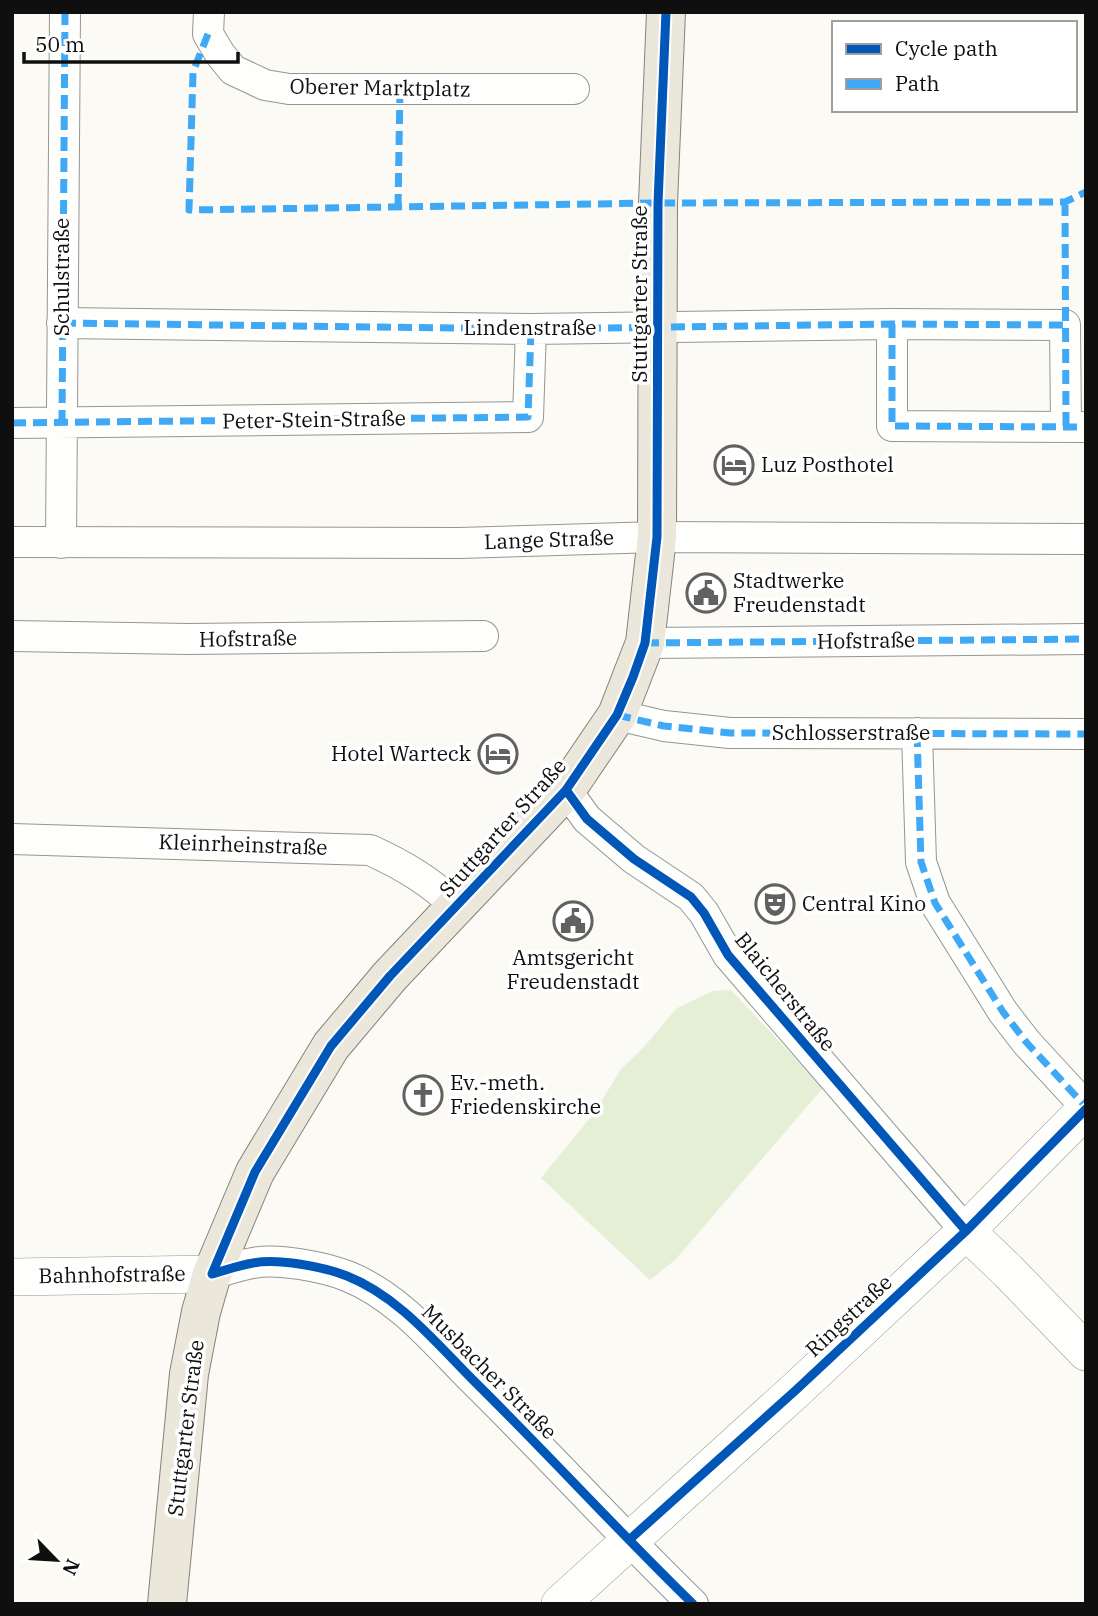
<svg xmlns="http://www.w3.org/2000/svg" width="1098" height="1616" font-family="'IBM Plex Serif',serif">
  <rect width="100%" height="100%" fill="#fbfaf4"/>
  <path fill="#e5efd6" d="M731,990l92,98 -148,172 -25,20 -109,-102 53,-65 27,-44 21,-20 35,-41 36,-17z"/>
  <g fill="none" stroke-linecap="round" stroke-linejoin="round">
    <g stroke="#959592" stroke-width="32">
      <path id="minor" d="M209,12l-1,22 12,20 13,16 32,15 24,4h285
        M62,323l469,6 361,-5 173,1 1,101
        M892,324v102l193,1
        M12,423l516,-6 3,-88
        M12,542l447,1 198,-6 429,2
        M61,543l4,-531
        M12,636l176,3 295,-3
        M645,643l441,-4
        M617,715l47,11 66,7 356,1
        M917,733l4,129 14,41 68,109 24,31 59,64
        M566,790l21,29 47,40 57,38 13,16 24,42 238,276
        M12,839l358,11c33,15 60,31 86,56
        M212,1274c14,-4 28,-9 41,-11 25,-5 71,4 94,13 51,20 89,67 126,104 75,74 145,151 220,224"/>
    </g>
    <g stroke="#959592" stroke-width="38">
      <path id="tertiary" d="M966,1231l42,40 78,81
        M12,1277l200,-3
        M560,1604l236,-214 170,-159 120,-122"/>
    </g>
    <g stroke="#83827f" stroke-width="40">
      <path id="primary" d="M167,1604l22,-230 12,-62 11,-38 43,-102 76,-126 59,-70 176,-186 51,-75 28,-72 12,-106 1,-334 8,-191"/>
    </g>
    <use href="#minor" stroke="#fefefd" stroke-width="30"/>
    <use href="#tertiary" stroke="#fefefd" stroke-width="37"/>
    <use href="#primary" stroke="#ebe7db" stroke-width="38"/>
    <path stroke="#3fa9f5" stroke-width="7" stroke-dasharray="14 7" stroke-linecap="butt" d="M208,34l-15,38 -4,138 469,-7 407,-1 21,-10
      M1065,202l1,224
      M398,208l2,-119
      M62,323l469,6 361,-5 173,1
      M892,324v102l194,1
      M12,423l516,-6 3,-88
      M62,424l3,-412
      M645,643l441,-4
      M617,715l47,11 66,7 356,1
      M917,733l4,129 14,41 68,109 24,31 59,64"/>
    <g stroke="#fff" stroke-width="13">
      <path id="cycleway" d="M566,790l21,29 47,40 57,38 13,16 24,42 238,276
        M212,1274l43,-102 76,-126 59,-70 176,-186 51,-75 16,-38 12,-34 12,-106 1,-334 8,-191
        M212,1274c14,-4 28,-9 41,-11 25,-5 71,4 94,13 51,20 89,67 126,104 75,74 145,151 220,224
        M629,1540l167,-150 170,-159 120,-122"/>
    </g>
    <use href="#cycleway" stroke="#0057b8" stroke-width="9"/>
  </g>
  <defs>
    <g id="hotel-ring" transform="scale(2.0125)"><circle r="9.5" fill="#fff" stroke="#62615f" stroke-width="1.5"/><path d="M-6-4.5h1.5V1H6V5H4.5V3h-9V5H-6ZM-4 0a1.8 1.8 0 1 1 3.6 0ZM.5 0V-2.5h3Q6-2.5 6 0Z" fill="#62615f"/></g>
    <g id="civic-ring" transform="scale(2.0125)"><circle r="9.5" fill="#fff" stroke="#62615f" stroke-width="1.5"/><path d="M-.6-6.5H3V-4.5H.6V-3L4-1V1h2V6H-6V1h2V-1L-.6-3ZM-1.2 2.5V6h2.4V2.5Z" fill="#62615f"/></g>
    <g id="theatre-ring" transform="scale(2.0125)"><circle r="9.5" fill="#fff" stroke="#62615f" stroke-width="1.5"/><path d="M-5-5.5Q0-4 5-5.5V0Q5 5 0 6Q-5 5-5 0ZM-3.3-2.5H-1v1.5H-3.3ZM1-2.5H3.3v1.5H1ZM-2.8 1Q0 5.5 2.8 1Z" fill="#62615f"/></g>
    <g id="church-ring" transform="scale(2.0125)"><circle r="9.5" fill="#fff" stroke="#62615f" stroke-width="1.5"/><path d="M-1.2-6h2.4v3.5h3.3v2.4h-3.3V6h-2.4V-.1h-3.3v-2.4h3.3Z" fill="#62615f"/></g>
  </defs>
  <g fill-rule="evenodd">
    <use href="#hotel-ring" x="734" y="465"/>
    <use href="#civic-ring" x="706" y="593"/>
    <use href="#hotel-ring" x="498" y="754"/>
    <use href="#theatre-ring" x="775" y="904"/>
    <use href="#civic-ring" x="573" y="921"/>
    <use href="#church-ring" x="423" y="1095"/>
  </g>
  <g text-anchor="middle" stroke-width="7" stroke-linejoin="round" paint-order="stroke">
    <g font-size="21" fill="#0f0f0f" stroke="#fff">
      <text transform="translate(380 88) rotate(1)" y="7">Oberer Marktplatz</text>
      <text transform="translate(62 277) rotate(-90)" y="7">Schulstraße</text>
      <text transform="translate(640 294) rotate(-90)" y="7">Stuttgarter Straße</text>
      <text x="530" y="335">Lindenstraße</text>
      <text transform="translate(314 420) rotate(-1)" y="7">Peter-Stein-Straße</text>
      <text transform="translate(549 540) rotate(-2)" y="7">Lange Straße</text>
      <text transform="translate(248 639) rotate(-1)" y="7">Hofstraße</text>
      <text transform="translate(866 641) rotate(-1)" y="7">Hofstraße</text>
      <text x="851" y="740">Schlosserstraße</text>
      <text transform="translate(503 828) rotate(-48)" y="7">Stuttgarter Straße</text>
      <text transform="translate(243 845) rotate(2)" y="7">Kleinrheinstraße</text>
      <text transform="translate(785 992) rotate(51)" y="7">Blaicherstraße</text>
      <text transform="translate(112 1275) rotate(-1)" y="7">Bahnhofstraße</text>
      <text transform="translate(849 1316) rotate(-43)" y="7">Ringstraße</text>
      <text transform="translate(489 1372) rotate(45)" y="7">Musbacher Straße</text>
      <text transform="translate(186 1428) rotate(-83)" y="7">Stuttgarter Straße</text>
    </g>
    <g font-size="21" fill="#0f0f0f" stroke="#fff" text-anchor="start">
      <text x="761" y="472">Luz Posthotel</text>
      <text x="733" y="588">Stadtwerke<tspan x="733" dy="24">Freudenstadt</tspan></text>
      <text x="471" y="761" text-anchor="end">Hotel Warteck</text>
      <text x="802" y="911">Central Kino</text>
      <text x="573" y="965" text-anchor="middle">Amtsgericht<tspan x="573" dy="24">Freudenstadt</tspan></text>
      <text x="450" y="1090">Ev.-meth.<tspan x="450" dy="24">Friedenskirche</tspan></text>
    </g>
  </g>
  <rect width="1098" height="1616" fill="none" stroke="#0f0f0f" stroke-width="28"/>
  <rect x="832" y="21" width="245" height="91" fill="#ffffff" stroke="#9f9f9f" stroke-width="2"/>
  <rect x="846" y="44" width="35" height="10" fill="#0057b8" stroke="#9f9f9f" stroke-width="2"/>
  <text x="895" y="56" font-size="21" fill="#0f0f0f">Cycle path</text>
  <rect x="846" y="79" width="35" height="10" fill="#3fa9f5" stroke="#9f9f9f" stroke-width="2"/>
  <text x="895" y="91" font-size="21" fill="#0f0f0f">Path</text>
  <g transform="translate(56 1560) rotate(115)" stroke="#ffffff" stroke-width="5" paint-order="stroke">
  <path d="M0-5L12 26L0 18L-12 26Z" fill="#0f0f0f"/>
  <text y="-10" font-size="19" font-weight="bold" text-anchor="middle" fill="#0f0f0f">N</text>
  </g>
  <path d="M24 52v10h214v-10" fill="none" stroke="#0f0f0f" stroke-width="3.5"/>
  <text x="35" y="52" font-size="21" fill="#0f0f0f" stroke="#ffffff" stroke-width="5" paint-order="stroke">50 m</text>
</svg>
